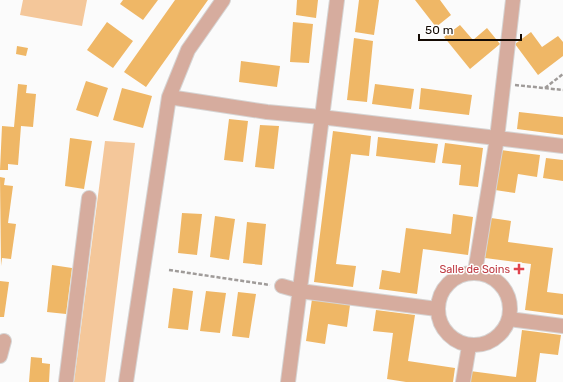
<svg xmlns="http://www.w3.org/2000/svg" width="563" height="382" font-family="Rubik,sans-serif">
  <rect width="100%" height="100%" fill="#fbfbfb"/>
  <path fill="#f4c79a" d="M23,0h64l-5,26 -62,-11z
    M105,141l30,2 -30,239h-31z"/>
  <path fill="#efb766" d="M123,0h35l-15,20 -23,-16z
    M175,0h33l-62,87 -22,-15z
    M297,0h21l-2,18 -20,-3z
    M359,0h20l-5,35 -19,-3z
    M415,0h25l11,15 -15,12z
    M107,22l26,19 -20,27 -26,-18z
    M293,22l20,2 -4,39 -19,-1z
    M460,25l13,15 14,-12 13,16 -30,25 -26,-32z
    M531,32l11,15 16,-11 5,6v14l-25,19 -23,-31z
    M354,38l19,3 -6,61 -20,-2z
    M17,46l11,2 -2,8 -10,-2z
    M241,61l39,5 -3,21 -38,-5z
    M86,81l22,7 -10,29 -22,-7z
    M18,84l9,1 -1,8 10,1 -3,33 -12,-1 -3,39 -10,-1v6h-8l2,-44 12,1z
    M375,84l39,5 -3,20 -39,-5z
    M122,88l30,8 -9,32 -30,-8z
    M421,88l51,7 -3,20 -50,-6z
    M519,112l44,5v18l-46,-6z
    M229,119l19,2 -5,41 -19,-2z
    M260,125l19,1 -5,43 -19,-2z
    M333,131l38,5 -2,20 -18,-2 -15,110 20,2 -3,21 -39,-5z
    M378,137l60,7 -3,19 -59,-7z
    M70,138l22,3 -8,48 -19,-3z
    M445,143l38,5 -5,39 -19,-2 2,-20 -19,-2z
    M501,150l39,5 -3,22 -19,-3 -3,19 -20,-3z
    M546,158l17,2v21l-20,-3z
    M0,177l5,1 -1,7 9,1 -5,37 8,1 -5,35 -9,-1 -1,8z
    M182,213l20,1 -5,41 -19,-2z
    M453,214l20,3 -5,38 -45,-6 -6,45 -38,-5 3,-19 18,3 6,-45 45,6z
    M215,216l20,3 -6,41 -19,-3z
    M491,218l20,3 -3,21 45,6 -6,44 16,2v21l-38,-5 6,-46 -46,-6z
    M247,222l19,2 -4,41 -19,-2z
    M52,265l20,3 -6,46 -19,-2z
    M0,281l9,1 -5,35h-4z
    M173,288l20,3 -5,39 -20,-2z
    M206,291l20,2 -6,40 -20,-2z
    M238,292l18,2 -7,44 -17,-2z
    M312,299l38,6 -3,22 -19,-3 -3,20 -19,-3z
    M376,310l39,5 -7,46 47,7 -2,14h-47l-19,-3 6,-46 -20,-2z
    M522,330l39,5 -3,20 -18,-2 -4,29h-67l1,-11 46,6z
    M31,357l11,1v5l8,1 -1,18h-20z"/>
  <g fill="none" stroke-linecap="round" stroke-linejoin="round">
    <g stroke="#d6d4d3" stroke-width="16">
      <path id="minor" d="M169,97l98,15 54,5 242,29
        M475,272l22,-134 16,-138
        M438 309a36 36 0 1 1 72 0a36 36 0 1 1-72 0Z
        M282,286l18,5 137,18
        M509,319l54,7
        M0,356l4,-15
        M66,382l23,-184
        M126,382l43,-285 19,-47 35,-50
        M288,382l49,-382
        M463,382l6,-36"/>
    </g>
    <path stroke="#9f9b99" stroke-width="2.5" stroke-dasharray="4 2" stroke-linecap="butt" d="M515,85l48,5
      M545,88l18,-14
      M169,270l101,15"/>
    <use href="#minor" stroke="#d6ac9e" stroke-width="14"/>
  </g>
  <path fill="#e0444e" stroke="#fff" stroke-width="1.5" d="M517 263h4v4h4v4h-4v4h-4v-4h-4v-4h4z"/>
  <g text-anchor="middle" stroke-width="3" stroke-linejoin="round" paint-order="stroke">
    <g font-size="11" fill="#be3a42" stroke="#fff" text-anchor="end">
      <text x="510" y="273">Salle de Soins</text>
    </g>
  </g>
  <path d="M419 34v6h102v-6" fill="none" stroke="#130a03" stroke-width="2"/>
  <text x="425" y="34" font-size="12" fill="#130a03" stroke="#ffffff" stroke-width="3" paint-order="stroke">50 m</text>
</svg>
